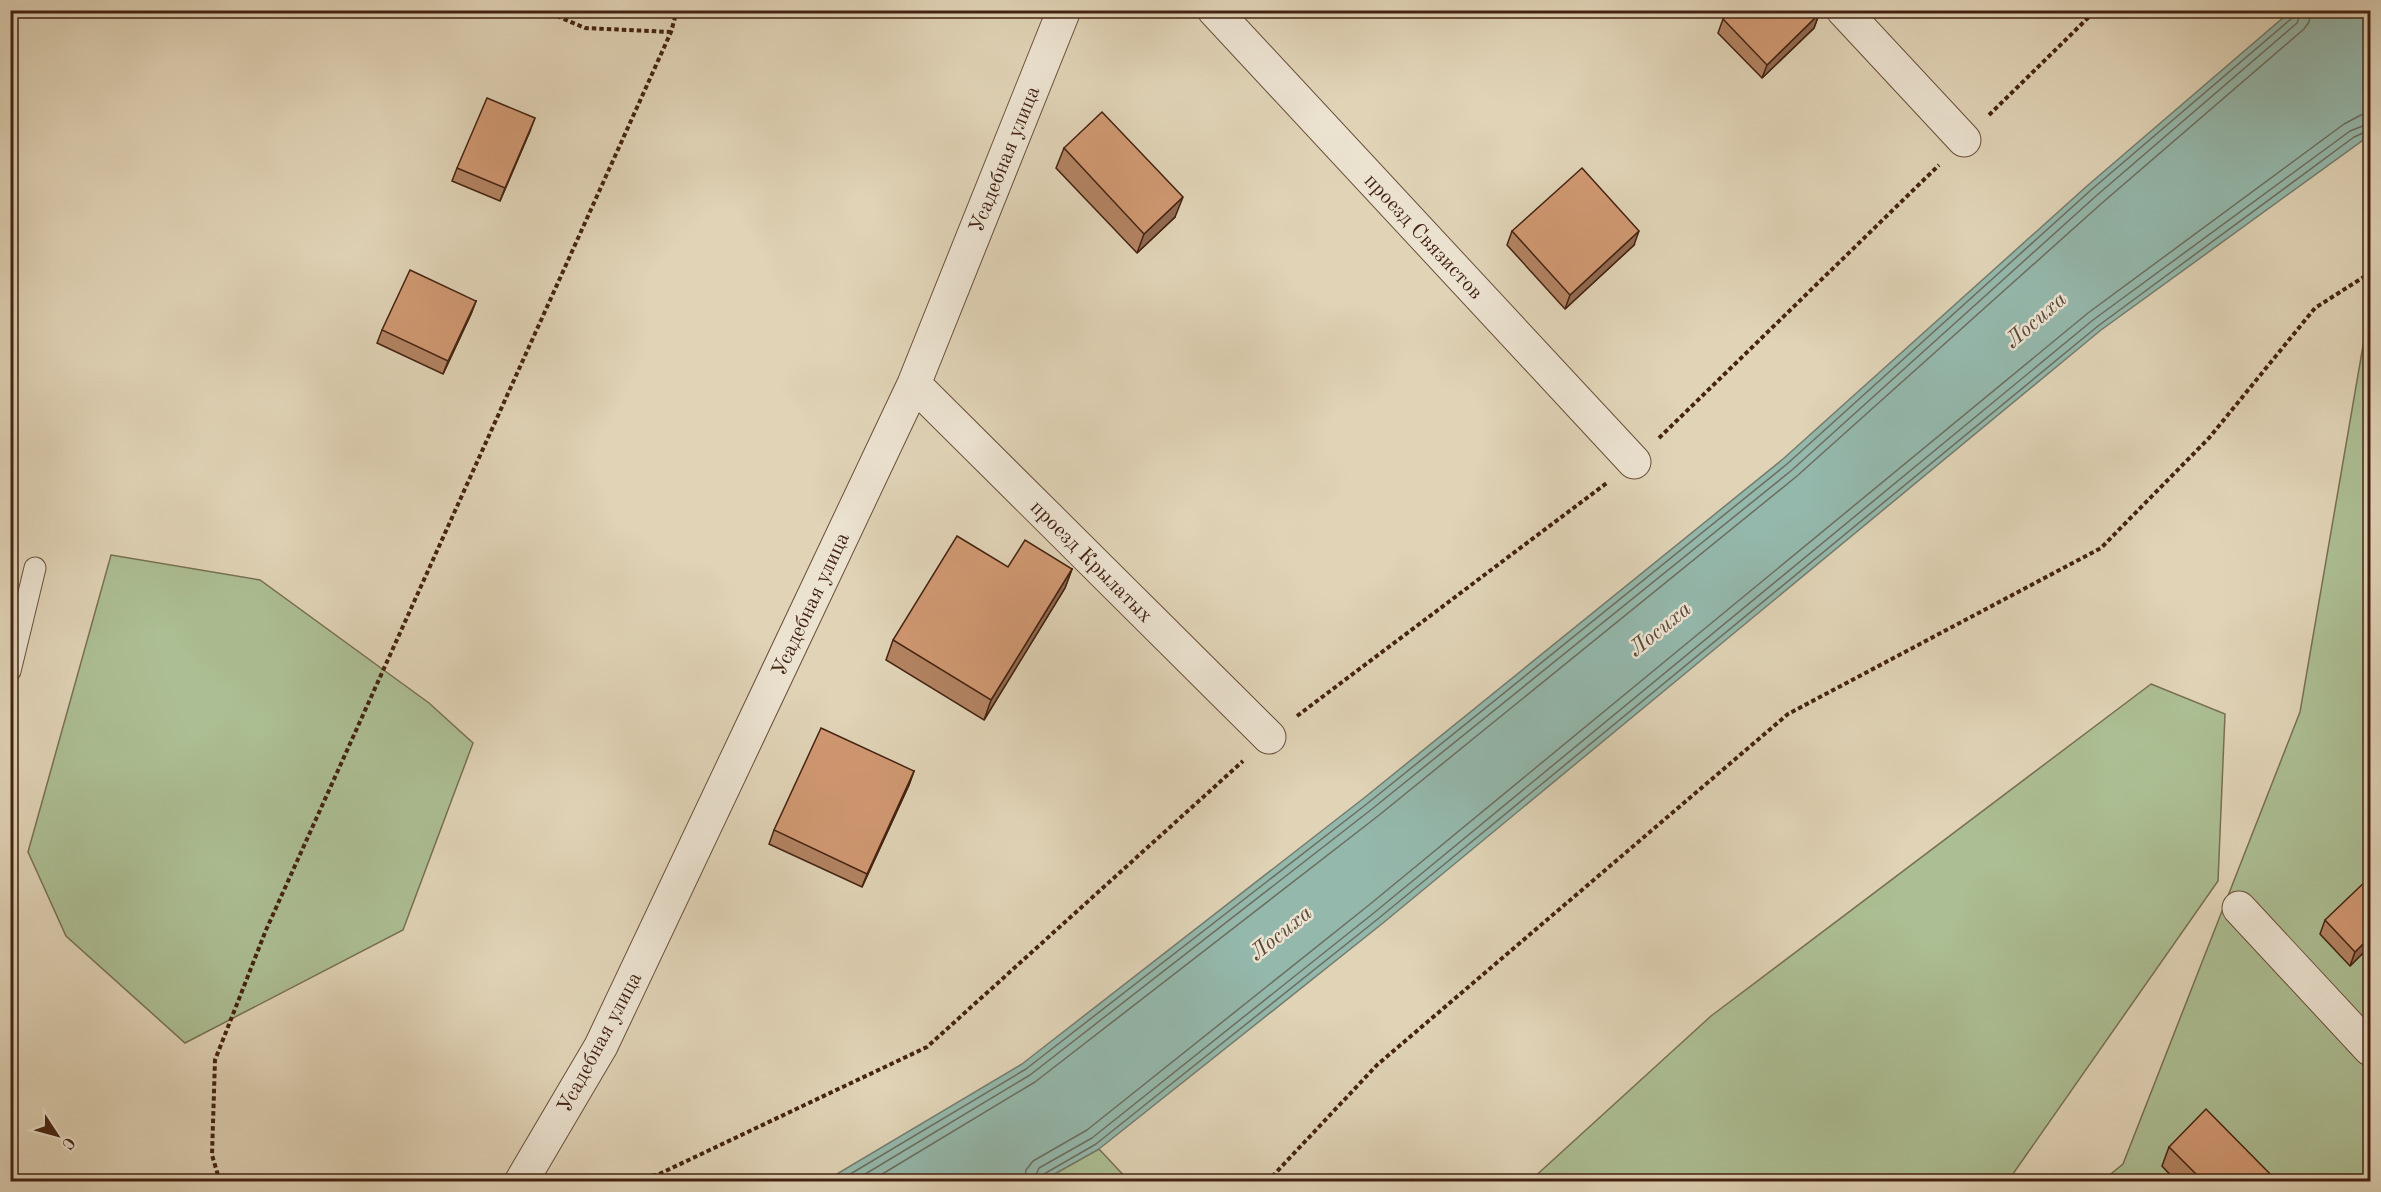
<svg xmlns="http://www.w3.org/2000/svg" width="2381" height="1192" font-family="'Old Standard TT',serif">
  <rect width="100%" height="100%" fill="#e0d3b6"/>
  <filter id="stains"><feTurbulence type="fractalNoise" baseFrequency=".00333" numOctaves="4"/><feColorMatrix values="0 0 0 0 .2 0 0 0 0 .09 0 0 0 0 .02 0 0 0 .5 -.17"/></filter>
  <radialGradient id="worn" r=".72"><stop offset=".6" stop-color="#630" stop-opacity="0"/><stop offset="1" stop-color="#630" stop-opacity=".3"/></radialGradient>
  <path fill="#acbe93" stroke="#787052" stroke-width="1.5" d="M2370,336v845l-269,1 22,-18 177,-452 64,-372z
    M111,555l149,25 169,123 44,40 -70,187 -218,113 -119,-107 -38,-84z
    M2151,684l74,30 -7,167 -210,300h-478l181,-165z
    M1099,1149l30,32h-87z"/>
  <path fill="#94b8ac" stroke="#747c6e" stroke-width="1.5" d="M2292,10l78,1v124l-269,195 -718,593 -284,226 -57,32h-217l197,-117 342,-266 419,-339 304,-273z"/>
  <g fill="none" stroke-linecap="round" stroke-linejoin="round">
    <path stroke="#6c6e5f" stroke-width="1.5" d="M837,1182l189,-113 342,-266 419,-339 304,-274 201,-172 3,-8
      M852,1182l178,-107 342,-266 420,-339 304,-274 201,-173 5,-13
      M869,1182l166,-100 343,-266 419,-340 305,-273 202,-174 5,-7 2,-12
      M1024,1182l2,-12 7,-9 54,-31 282,-225 719,-592 256,-189 17,-9 9,-1
      M1033,1182l6,-14 53,-30 283,-226 718,-592 257,-189 20,-8
      M1041,1182l3,-8 52,-30 283,-226 719,-592 256,-189 16,-7"/>
    <g stroke="#6b4f3b" stroke-width="23">
      <path id="service" d="M10,671l25,-103"/>
    </g>
    <g stroke="#6b4f3b" stroke-width="35">
      <path id="minor" d="M1214,10l420,452
        M1843,10l121,130
        M914,384l355,353
        M2239,908l131,141
        M521,1182l80,-136 313,-662 150,-374"/>
    </g>
    <path stroke="#442312" stroke-width="4" stroke-dasharray="4.5 3" stroke-linecap="butt" d="M543,10l42,18 86,4
      M1989,115l107,-105
      M1659,438l280,-273
      M1297,716l311,-234
      M220,1182l-8,-27 3,-95 51,-130 405,-898 6,-22
      M615,1182l42,-7 270,-128 316,-286
      M1267,1182l110,-117 411,-351 313,-166 108,-110 106,-130 55,-35"/>
    <use href="#service" stroke="#ebe2d0" stroke-width="21"/>
    <use href="#minor" stroke="#ebe2d0" stroke-width="33"/>
  </g>
  <path fill="#b38362" stroke="#442312" stroke-width="1.5" d="M1819,14l-5,14 -52,50 -44,-45 5,-14z
    M530,131l-30,70 -48,-20 5,-13z
    M1064,148l111,69 -38,36 -81,-85z
    M1512,231l122,14 -69,64 -58,-64z
    M476,301l-5,13 -28,60 -66,-31 5,-13z
    M1008,567l64,2 -7,19 -81,132 -98,-60 7,-20z
    M914,771l-5,14 -47,102 -93,-43 5,-14z
    M2325,920l45,26 -20,20 -30,-32z
    M2169,1147l109,35h-101l-15,-16z"/>
  <path fill="#926a50" stroke="#442312" stroke-width="1.5" d="M1819,14l-5,14 -52,50 5,-13z
    M535,118l-5,13 -30,70 5,-13z
    M1183,197l-8,20 -38,36 7,-19z
    M1639,231l-5,14 -69,64 5,-14z
    M476,301l-5,13 -28,60 5,-13z
    M1072,569l-7,19 -81,132 7,-20z
    M914,771l-5,14 -47,102 5,-13z
    M2370,937v9l-20,20 5,-14z"/>
  <path fill="#d09872" stroke="#442312" stroke-width="1.5" d="M1732,10h83l4,4 -52,51 -44,-46z
    M487,98l48,20 -30,70 -48,-20z
    M1102,112l81,85 -39,37 -80,-86z
    M1582,168l57,63 -69,64 -58,-64z
    M410,270l66,31 -28,60 -66,-31z
    M957,536l51,31 17,-27 47,29 -81,131 -98,-60z
    M821,728l93,43 -47,103 -93,-44z
    M2370,877v60l-15,15 -30,-32z
    M2206,1109l72,73h-74l-35,-35z"/>
  <g text-anchor="middle" stroke-width="5" stroke-linejoin="round" paint-order="stroke">
    <g font-size="21" fill="#442312" stroke="#ebe2d0">
      <text transform="translate(1004 159) rotate(-68)" y="7">Усадебная улица</text>
      <text transform="translate(1424 236) rotate(47)" y="7">проезд Связистов</text>
      <text transform="translate(1092 561) rotate(45)" y="7">проезд Крылатых</text>
      <text transform="translate(810 604) rotate(-65)" y="7">Усадебная улица</text>
      <text transform="translate(599 1042) rotate(-62)" y="7">Усадебная улица</text>
    </g>
    <g font-size="22" font-style="italic" fill="#584838" stroke="#ebe2d0">
      <text transform="translate(2035 319) rotate(-41)" y="8">Лосиха</text>
      <text transform="translate(1659 628) rotate(-39)" y="8">Лосиха</text>
      <text transform="translate(1280 932) rotate(-39)" y="8">Лосиха</text>
    </g>
  </g>
  <rect width="2381" height="1192" fill="none" stroke="#e0d3b6" stroke-width="36"/>
  <rect x="12" y="12" width="2357" height="1168" fill="none" stroke="#442312" stroke-width="3"/>
  <rect x="18" y="18" width="2345" height="1156" fill="none" stroke="#442312" stroke-width="1.5"/>
  <g transform="translate(57 1135) rotate(126)" stroke="#ebe2d0" stroke-width="4.5" paint-order="stroke">
  <path d="M0-4.5L10 22L0 15L-10 22Z" fill="#442312"/>
  <text y="-9" font-size="16" font-weight="bold" text-anchor="middle" fill="#442312">С</text>
  </g>
  <rect width="100%" height="100%" filter="url(#stains)"/>
  <rect width="100%" height="100%" fill="url(#worn)"/>
</svg>
